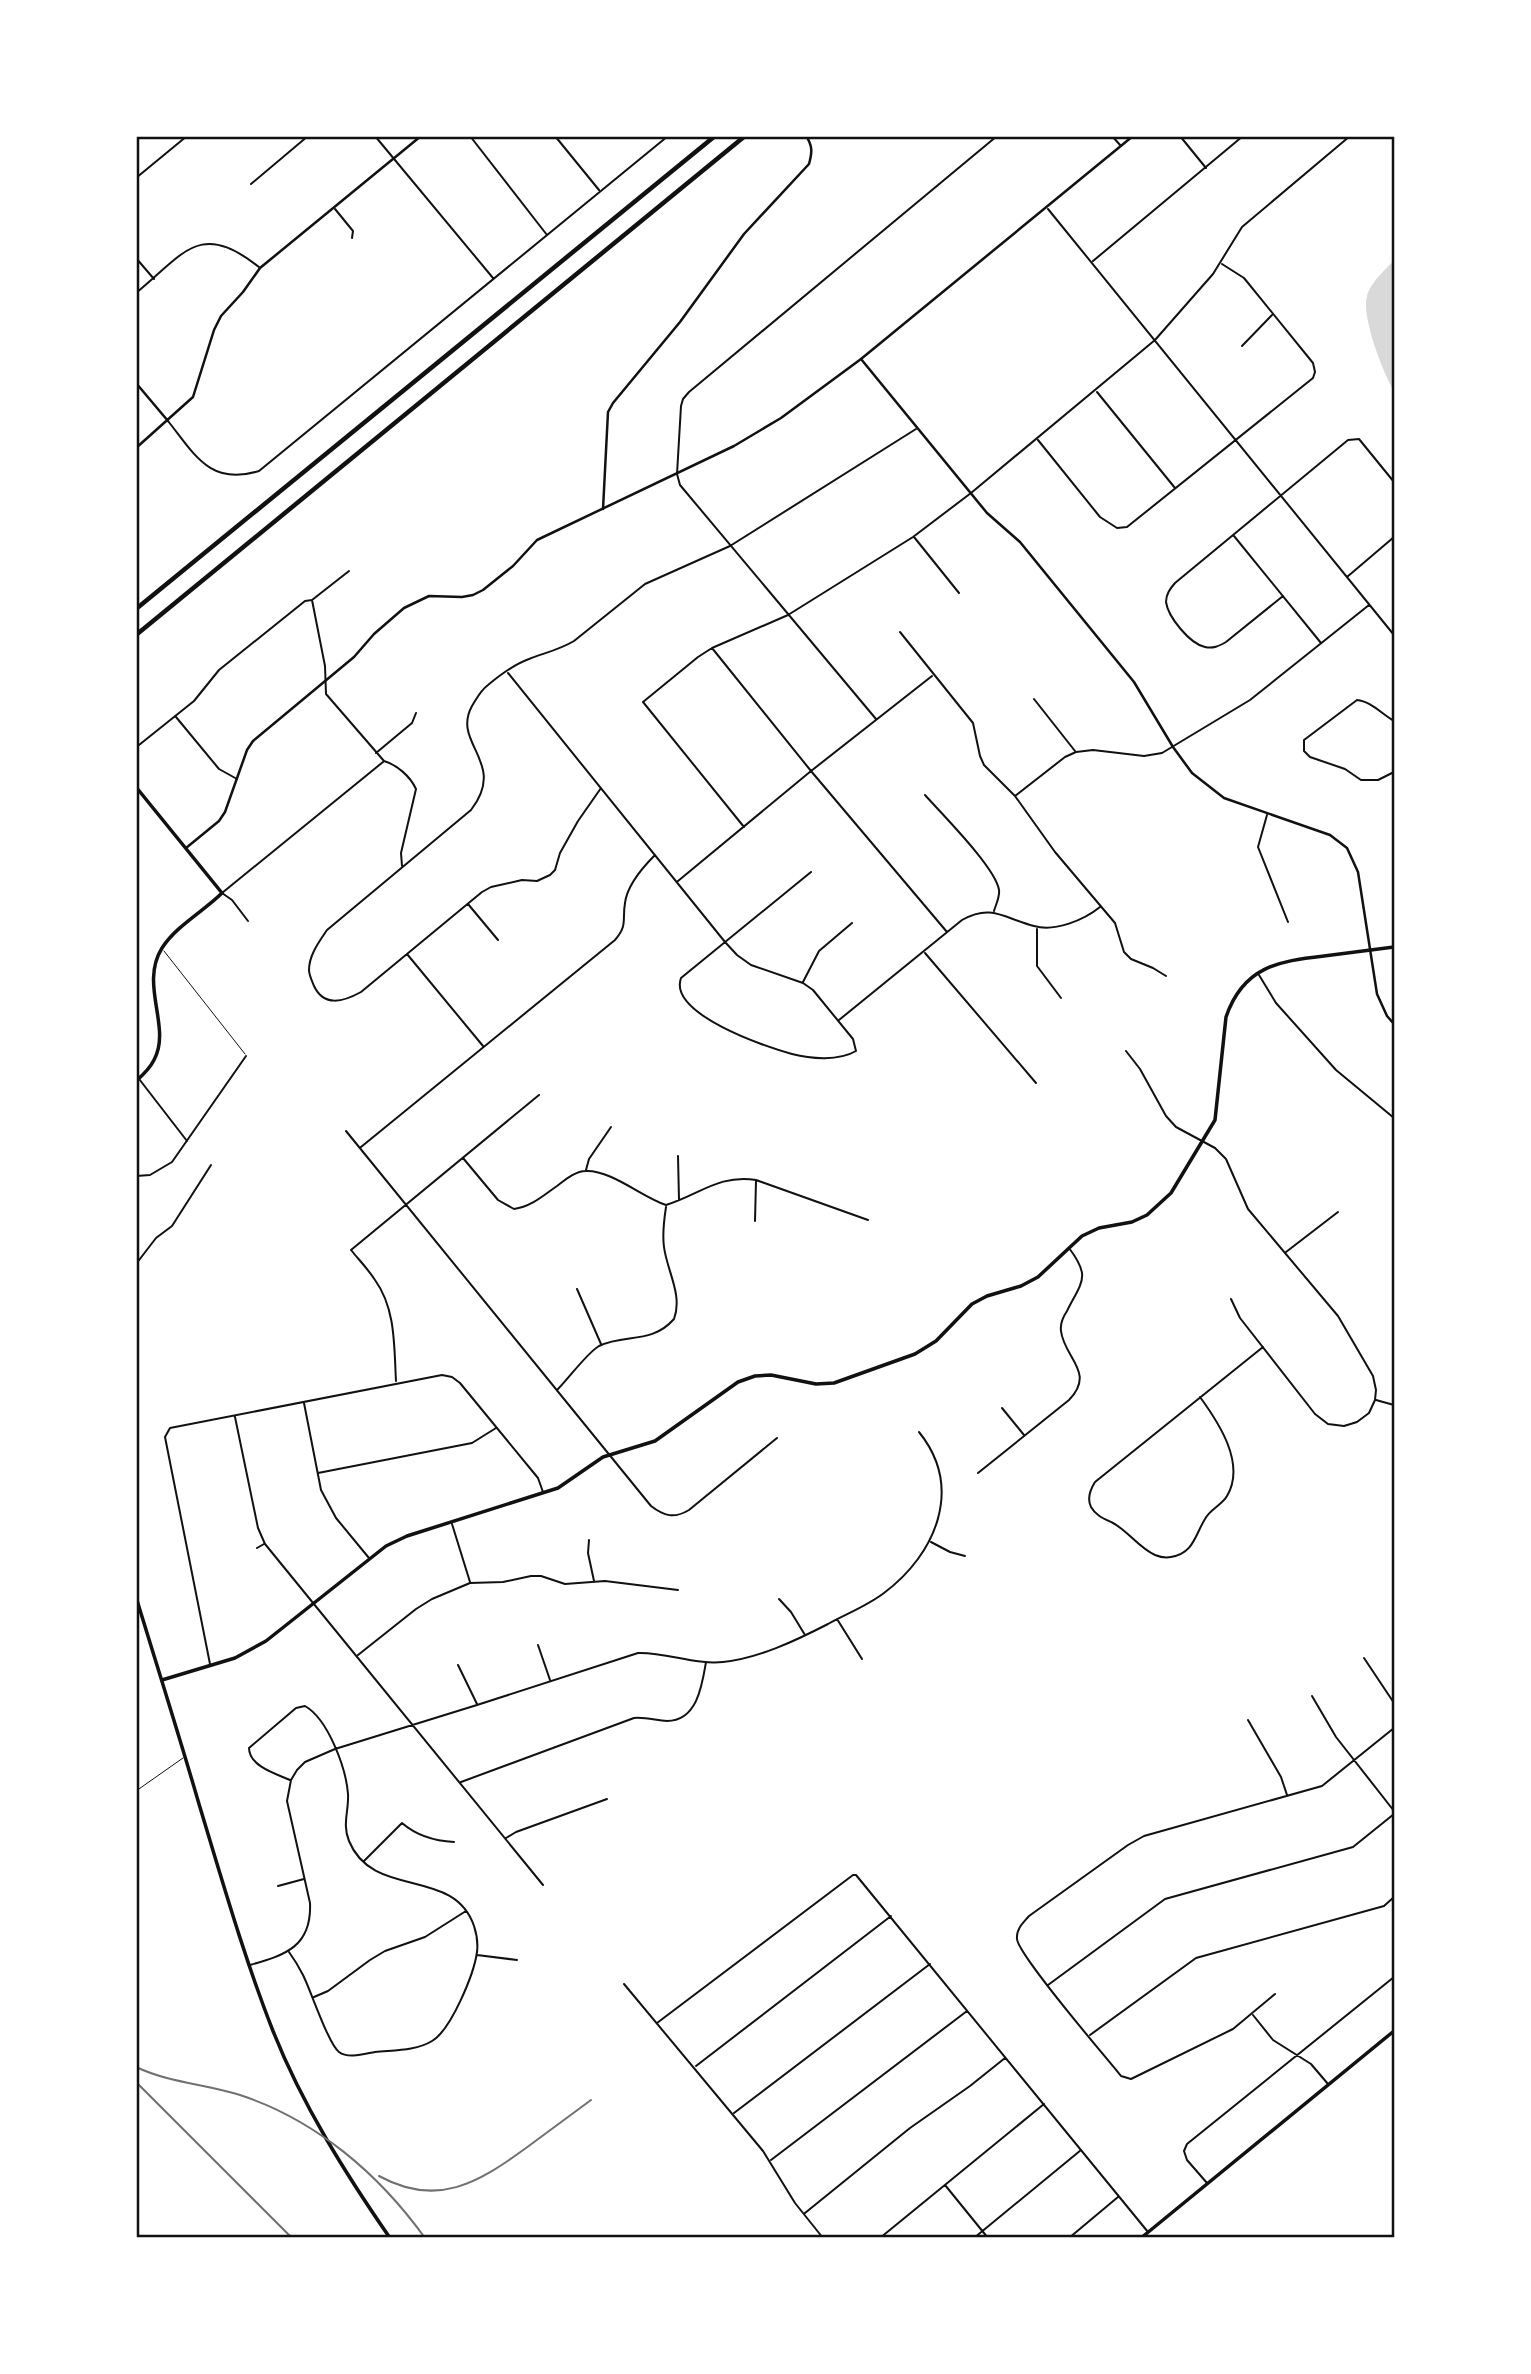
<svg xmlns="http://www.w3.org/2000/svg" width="1531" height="2374" font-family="Roboto,sans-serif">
  <rect width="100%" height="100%" fill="#fff"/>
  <path fill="#d9d9d9" d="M1394,261v130c-11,-18 -33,-75 -27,-95 3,-12 18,-27 27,-35z"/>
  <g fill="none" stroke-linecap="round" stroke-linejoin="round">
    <path stroke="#111" stroke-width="1" d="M164,951l81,103
      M136,1791l47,-33"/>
    <path stroke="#111" stroke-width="2" d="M375,136l118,142
      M470,136l77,99
      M555,136l44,54
      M1112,136l9,10
      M1180,136l26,32
      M136,178l51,-42
      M251,184l57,-48
      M335,209l18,22 -1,7
      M1048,209l346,426
      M136,258l18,21
      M1093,261l150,-125
      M136,293c49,-40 63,-73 123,-26
      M1242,346l30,-31
      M1097,392l78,96
      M168,421c27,34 42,65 91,50l409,-335
      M1038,440l62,77 17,11 10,-1 186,-149 2,-6 -2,-9 -69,-85 -22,-14
      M1234,536l87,107
      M914,537l45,56
      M1347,577l47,-40
      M1283,596l-57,46c-7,4 -13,7 -21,5 -15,-3 -37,-30 -39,-45 0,-8 4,-13 9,-19l173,-143 11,-1 35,43
      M312,600l13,66 1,28 58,67c13,4 26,15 32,28l-15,64 1,13
      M900,632l73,91 7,33 4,9 31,31 40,56 60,71 9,29 7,7 22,9 13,8
      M712,648l99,123 136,161
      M508,673l217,269 12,13 14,10 52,18 10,7 40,49 3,12c-17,10 -45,8 -64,3 -26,-7 -124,-40 -111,-76l130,-106
      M1034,699l41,52
      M176,717l43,52 18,10
      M876,719l-196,-234 -3,-11 4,-68 2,-7 6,-7 308,-256
      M1394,721c-12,-7 -24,-20 -37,-21l-53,40v11l6,6 35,12 16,11h17l16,-8
      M139,745l55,-44 25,-31 86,-69 7,-1 37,-29
      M376,753l36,-30 4,-10
      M601,788l-23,33 -18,32 -5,17 -5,5 -13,6 -15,-1 -31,7 -9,5 -121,100c-18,10 -37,15 -47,-6 -2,-5 -5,-11 -5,-16 0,-15 10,-28 18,-40l144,-120c37,-48 -20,-66 1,-104 5,-8 8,-15 16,-21 12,-10 27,-21 41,-26 15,-6 30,-9 45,-18l71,-57 85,-38 186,-117
      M925,795c16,18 71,73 74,95 1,7 -3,14 -5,21
      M1015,796l50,-39 11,-5 17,-2 51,6 18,-3 88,-53 119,-95
      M1267,815l-9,32 30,75
      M744,827l-101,-125 55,-45 14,-9 76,-33 125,-78 58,-44 184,-153 58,-66 29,-47 108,-91
      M678,881l133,-110 121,-95
      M468,904l30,36
      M248,921l-16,-21 -10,-7 161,-131
      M1037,929v37l24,32
      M925,953l111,130
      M407,954l76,92
      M1259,975l17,28 60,67 58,48
      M803,982l16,-31 33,-28
      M839,1020l123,-100c30,-17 43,-1 72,6 21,6 50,-6 66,-19
      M1126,1051l14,18 26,47 10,11 39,21 11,11 22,50 90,107 35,60 3,14 -1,10 -6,13 -12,9 -13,4 -16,-2 -13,-10 -75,-96 -9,-19
      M136,1075l51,66
      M346,1131l305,375c13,10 23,13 38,4l88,-72
      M361,1147l254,-207c13,-15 7,-20 10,-37 2,-17 18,-36 30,-48
      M678,1156l1,44
      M463,1158l35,42 16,9c17,-2 30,-14 43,-23 8,-6 18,-15 29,-15 25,-1 56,26 80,34 33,-10 53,-31 90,-25l112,40
      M586,1170l3,-11 22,-32
      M136,1176l14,-1 22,-13 74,-106
      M755,1221l1,-40
      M1286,1252l52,-40
      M136,1264l20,-26 16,-12 39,-61
      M577,1289l24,55
      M396,1381c-2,-34 0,-72 -21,-101 -7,-11 -16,-20 -24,-30l188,-155
      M558,1389c11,-11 29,-36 41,-43 26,-13 52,-1 75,-27 9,-24 -7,-48 -10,-72 -2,-14 0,-27 2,-40
      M1200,1397c19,26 46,67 27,99 -5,9 -17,13 -22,23 -10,16 -11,34 -34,38 -5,1 -11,0 -16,-2 -16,-7 -27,-24 -42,-32 -8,-4 -17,-7 -22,-16 -4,-8 -1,-17 4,-25l168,-135
      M1376,1400l18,5
      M304,1403l17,87 15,28 33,40
      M1002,1408l22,27
      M235,1417l23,111 7,16 278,341
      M318,1473l154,-30 24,-15
      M978,1473l91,-73c27,-28 -5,-42 -8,-69 -1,-7 2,-14 6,-20 15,-30 24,-34 2,-63
      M452,1524l18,58
      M589,1540l-1,13 6,28
      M931,1542l19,10 15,4
      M257,1548l7,-4
      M779,1599l12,13 14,23
      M837,1619l25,40
      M538,1645l12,35
      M358,1655l58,-46 16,-10 38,-16 33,-1 28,-6h10l24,8 40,-3 73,9
      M1364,1658l30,45
      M210,1664l-45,-227 5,-9 272,-53 10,2 8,6 78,95 5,14
      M458,1665l19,39
      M1312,1696l24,41 58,74
      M1248,1720l33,57 6,18
      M461,1782l173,-64c11,-1 21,2 33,3 30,0 35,-35 39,-59
      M506,1838l10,-6 91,-33
      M364,1861l38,-38c15,13 33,18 52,19
      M278,1886l26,-7
      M289,1952c5,7 10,15 14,23 8,16 25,68 36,77 9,7 25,2 36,0 18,-2 41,-1 57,-11 19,-11 42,-67 45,-89 1,-8 0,-17 -3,-26 -20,-60 -101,-26 -125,-85 -7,-17 0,-30 -1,-47 -2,-26 -20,-75 -43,-88l-9,2 -47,40c0,18 27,26 41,32
      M477,1955l40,5
      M250,1965c36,-10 62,-19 60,-62l-23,-102 4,-21 6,-10 8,-8 30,-13 142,-44 161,-52c28,-1 57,12 85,9 36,-4 72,-21 105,-38 18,-10 39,-18 56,-31 52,-39 80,-105 35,-161
      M624,1984l139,167 32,52 28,35
      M1048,1985l117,-86 188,-52 41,-33
      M1275,1994l-42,35 -102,50 -10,-3c-16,-20 -103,-121 -104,-137 -1,-10 6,-16 12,-23l99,-71 16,-9 178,-50 72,-58
      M314,1997l14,-6 42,-31 15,-9 40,-14 41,-26
      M1253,2015l20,25 38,24 17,20
      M657,2023l196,-148h3l292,357
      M1090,2035l106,-77 188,-52 10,-9
      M696,2066l195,-150
      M734,2113l196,-149
      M771,2160l196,-149
      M1207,2183l-20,-23 -3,-9 3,-7 207,-167
      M945,2185l43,53
      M805,2213l105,-85 60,-42 35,-28
      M880,2238l164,-134
      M974,2238l107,-88
      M1069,2238l49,-41"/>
    <path stroke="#111" stroke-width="2.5" d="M861,359l126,154 33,29 114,140 39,65 19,26 32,25 106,37 17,13 11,24 19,122 10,22 7,8
      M136,383l32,38
      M136,448l57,-51 21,-67 7,-14 22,-24 17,-24 161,-132
      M603,509l5,-97 5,-9 67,-81 64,-88 65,-70c3,-11 4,-18 -3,-28
      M186,848l33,-27 6,-9 22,-62 6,-9 101,-84 20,-23 30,-26 25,-12 33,1 11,-2 10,-5 30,-24 24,-26 197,-94 47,-28 80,-59 272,-223"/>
    <path stroke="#111" stroke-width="3.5" d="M136,787l86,106c-18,18 -46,33 -60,55 -23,37 10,79 -8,112 -4,8 -11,15 -18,21
      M162,1680l73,-22 31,-17 120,-95 21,-10 151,-48 45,-31 52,-16 83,-59 17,-6 16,-1 45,9 18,-1 81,-29 21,-13 36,-37 15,-8 34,-10 17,-9 44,-41 17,-8 33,-6 15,-7 24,-22 44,-73 11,-103c17,-50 52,-56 98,-61 24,-3 47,-6 70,-9"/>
    <path stroke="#111" stroke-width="3.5" d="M136,1597c21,69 43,138 63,207 23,76 45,153 74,227 29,73 72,142 117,207
      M1141,2238l253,-207"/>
    <path stroke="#111" stroke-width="4.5" d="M136,609l579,-473
      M136,635l609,-499"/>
    <path stroke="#707070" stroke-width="2" d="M136,2067c34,16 70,17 104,28 76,25 139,79 185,143
      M136,2082l156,156
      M379,2176c58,32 99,7 147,-28 22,-16 43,-32 65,-48"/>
  </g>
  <rect width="1531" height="2374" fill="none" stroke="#ffffff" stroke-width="276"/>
  <rect x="138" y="138" width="1255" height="2098" fill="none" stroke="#111" stroke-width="2.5"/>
</svg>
